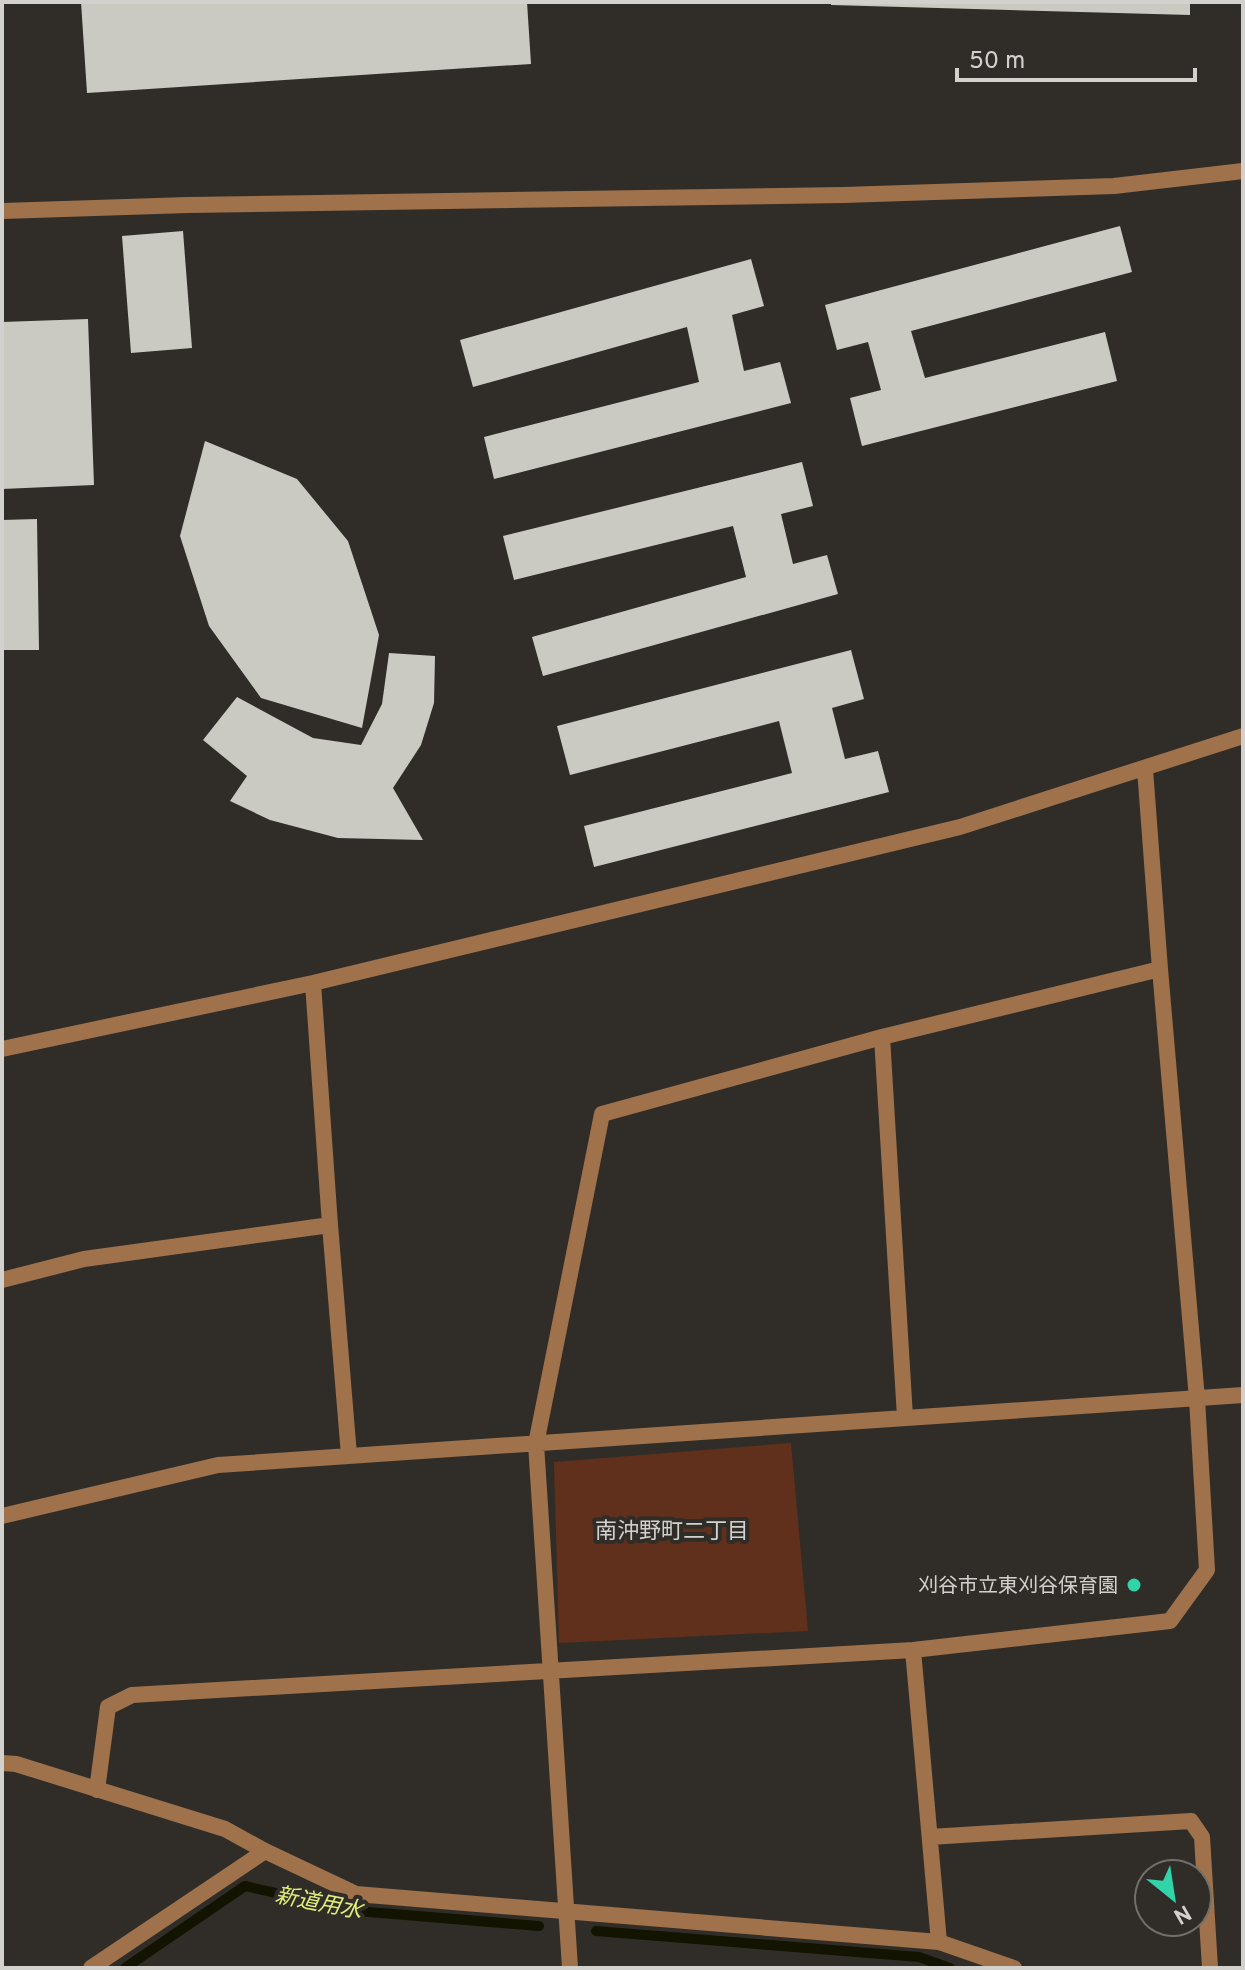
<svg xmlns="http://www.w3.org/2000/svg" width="1245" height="1970" font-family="Overpass,'Noto Sans JP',sans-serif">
  <rect width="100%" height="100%" fill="#302d28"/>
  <path fill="#60301c" d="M791,1443l17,188 -249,12 -5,-181z"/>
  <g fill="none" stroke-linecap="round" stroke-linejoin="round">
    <path stroke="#121400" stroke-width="10" d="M596,1931l323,26 31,11
      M125,1968l120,-82 112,25 182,15"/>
  </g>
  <path fill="#cac9c2" d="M81,2h446l4,62 -444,29z
    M831,2h359v13l-359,-10z
    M1120,226l12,46 -221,59 14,47 180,-46 12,49 -255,65 -12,-48 31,-8 -13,-48 -31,8 -12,-45z
    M183,231l9,117 -61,5 -9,-117z
    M751,259l13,47 -32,9 12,56 36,-9 11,41 -297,76 -10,-42 215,-55 -12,-55 -214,60 -13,-47z
    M88,319l6,166 -92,4v-167z
    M205,441l92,38 51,62 31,94 -17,93 -101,-30 -52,-72 -29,-90z
    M802,462l11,44 -32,8 12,50 34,-9 11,39 -295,82 -11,-39 214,-60 -13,-51 -219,54 -11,-44z
    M37,519l2,131h-37v-130z
    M851,650l13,49 -32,9 13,51 33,-8 11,41 -295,75 -10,-41 208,-53 -13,-52 -209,54 -13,-49z
    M389,653l46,3 -1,47 -13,42 -28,43 30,52 -85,-2 -68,-18 -40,-19 17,-25 -44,-36 34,-43 76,41 48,7 21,-41z"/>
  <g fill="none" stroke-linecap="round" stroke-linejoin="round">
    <path stroke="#9f724c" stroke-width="16" d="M313,983l17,242
      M882,1037l23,380
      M2,1049l311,-66 647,-156 283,-91
      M2,1280l82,-21 246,-34 19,230
      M2,1516l216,-51 1025,-70
      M913,1650l26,292
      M2,1763l14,1 209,65 40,22 91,43 583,48 75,26
      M97,1790l11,-83 24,-12 781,-45 257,-29 37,-51 -10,-171 -37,-430 -15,-200
      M930,1837l261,-16 11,16 8,131
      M570,1968l-34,-524 66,-330 280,-77 278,-68"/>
    <path stroke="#9f724c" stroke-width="16" d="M2,211l186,-6 656,-10 270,-9 129,-15
      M91,1968l174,-117"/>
  </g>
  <circle fill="#31d4a9" stroke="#302d28" stroke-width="3" cx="1134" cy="1585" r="8"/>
  <g text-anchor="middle" stroke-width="8" stroke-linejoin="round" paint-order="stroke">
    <g font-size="20" fill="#d3d1ce" stroke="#302d28" text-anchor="end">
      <text x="1118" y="1592">刈谷市立東刈谷保育園</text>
    </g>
    <g font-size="22" fill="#d3d1ce" stroke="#302d28">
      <text x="672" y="1538">南沖野町二丁目</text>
    </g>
    <g font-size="22" font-style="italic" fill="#e0ef7a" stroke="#302d28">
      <text transform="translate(319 1902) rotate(11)" y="8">新道用水</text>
    </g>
  </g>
  <rect width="1245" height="1970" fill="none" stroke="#d3d1ce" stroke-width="8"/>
  <g transform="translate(1173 1898) rotate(150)"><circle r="38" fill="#302d28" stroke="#716f6a" stroke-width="2"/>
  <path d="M0-6L14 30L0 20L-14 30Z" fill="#31d4a9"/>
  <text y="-12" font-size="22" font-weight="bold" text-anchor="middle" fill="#d3d1ce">N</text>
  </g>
  <path d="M957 68v12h238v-12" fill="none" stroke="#d3d1ce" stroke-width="4"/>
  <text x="969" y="68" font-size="24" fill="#d3d1ce" stroke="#302d28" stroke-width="6" paint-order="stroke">50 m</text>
</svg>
